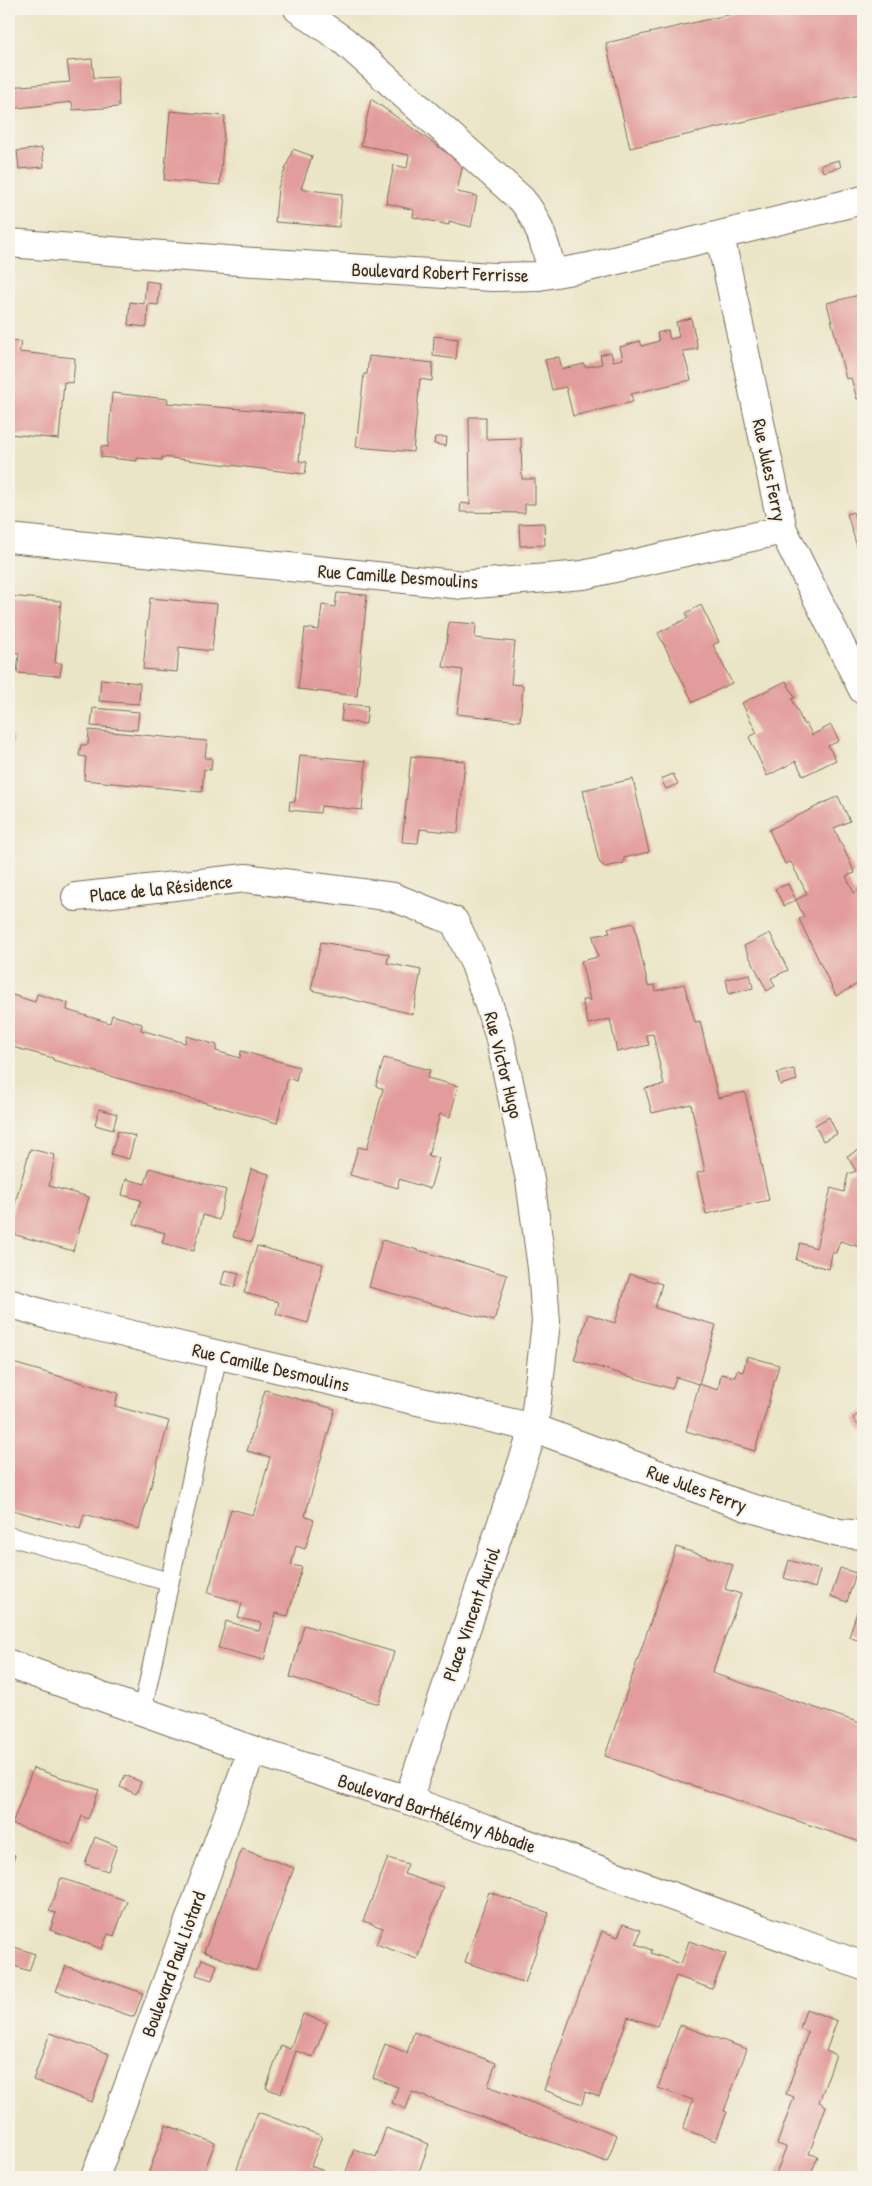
<svg xmlns="http://www.w3.org/2000/svg" width="872" height="2186" font-family="'Patrick Hand',sans-serif">
  <rect width="100%" height="100%" fill="#f7f3e8"/>
  <filter id="ink" filterUnits="userSpaceOnUse"><feTurbulence type="fractalNoise" baseFrequency=".02" numOctaves="2"/><feDisplacementMap in="SourceGraphic" scale="10" xChannelSelector="R" yChannelSelector="G"/><feConvolveMatrix kernelMatrix="1 2 1 2 8 2 1 2 1" color-interpolation-filters="sRGB"/></filter>
  <filter id="wash" filterUnits="userSpaceOnUse"><feTurbulence type="fractalNoise" baseFrequency=".0096" numOctaves="4" result="noise"/><feDisplacementMap in="SourceGraphic" scale="20" xChannelSelector="R" yChannelSelector="G"/><feGaussianBlur stdDeviation="1.12" result="paint"/><feColorMatrix in="noise" values="0 0 0 0 0 0 0 0 0 0 0 0 0 0 0 0 0 1.4 0 .05"/><feComposite in="paint" operator="in"/></filter>
  <g filter="url(#wash)">
    <rect width="100%" height="100%" fill="#ebe5c7"/>
    <g id="blocks">
      <path fill="#e29c9b" d="M753,9h110v85l-233,54 -24,-105z
        M92,59l2,19 24,-1 1,30 -46,3 -1,-8 -63,7v-22l61,-5 -3,-21z
        M371,99l92,65 -6,28 20,4 -6,31 -22,-6v4l-36,-8 1,-7 -28,-7 8,-38 13,3 2,-13 -48,-10z
        M170,111l55,5 -5,69 -56,-5z
        M42,148l2,19 -25,2 -2,-18z
        M293,149l19,7 -11,33 41,5 -3,33 -64,-5 3,-34z
        M839,160l2,7 -18,5 -2,-7z
        M146,281l14,2 -2,22 -10,-1 -1,23 -19,-2 2,-23 14,2z
        M863,294v103l-6,2 -6,-21 -5,1 -19,-76z
        M691,318l7,31 -15,2 8,29 -60,14 2,8 -60,14 -7,-29 -14,3 -7,-30 14,-3 3,12 22,-5 1,3 17,-3 -2,-9 11,-3 2,9 10,-2 -3,-12 20,-6 2,5 17,-5 -2,-8 11,-3 2,9 9,-2 -3,-15z
        M434,336l24,3 -2,20 -23,-3z
        M9,341l12,1 -2,10 56,6 -2,25 -9,-1 -5,57 -49,-5 3,-30h-4z
        M369,356l64,7 -1,18 -12,-2 -7,73 -57,-5 8,-73h3z
        M112,393l56,6 -1,4 136,11 -4,47 8,1 -2,12 -143,-17v3l-25,-2v3l-36,-4v-11l7,1z
        M469,417h17v22l35,-1 1,41h13v25h-10v9l-65,-1 1,-9 9,1z
        M435,437h12l-1,9 -12,-2z
        M853,512l2,6 8,-3v51l-16,-52z
        M544,523l1,22 -25,1 -1,-22z
        M337,593l30,2 -10,101 -59,-7 7,-61 14,2 3,-25 13,2z
        M9,596l52,5 -6,62h7l-2,13 -43,-3 2,-20 -10,-1z
        M150,598l67,6 -5,47 -33,-4 -2,25 -34,-3z
        M701,605l18,37 -6,3 19,38 -39,19 -35,-69 30,-15 -2,-5z
        M449,622l27,2 -1,14 40,4 -4,42 12,1 -3,36 -63,-7 6,-44 -20,-3z
        M101,679l39,4 -1,21 -40,-3z
        M786,681l9,17 -3,1 12,26 2,-2 6,12 19,-10 8,16 -11,5 8,14 -33,16 -7,-15 -29,15 -18,-39 8,-4 -15,-30z
        M343,704l25,2 -2,18 -25,-3z
        M93,708l46,4 -2,18 -46,-4z
        M89,730l118,11 -2,17h7l-1,12 -7,-1 -2,23 -118,-12 2,-23 -7,-1 2,-11h7z
        M9,732l4,8 -4,15z
        M300,755l66,6 -4,49 -41,-4 -1,7 -31,-3 1,-9 5,1z
        M411,756l54,5 -7,72 -38,-4 -2,14 -16,-1z
        M673,774l5,10 -12,5 -5,-10z
        M633,779l16,73 -25,6v5l-19,4 -5,-4 -2,-5 -15,-68z
        M838,796l12,25 -16,7 21,45 -9,3 8,17 9,-5v93l-27,15 -37,-77 5,-2 -8,-17 -12,6 -9,-17 13,-5 8,16 11,-6 -16,-32 -6,2 -16,-34z
        M634,923l14,63 7,-1 1,6 28,-7 11,38 5,-1 18,77 27,-6 24,108 -63,14 -9,-41 8,-2 -14,-67 -39,9 -7,-25 19,-3 -11,-51 -7,1 3,10 -32,7 -7,-33 -22,5 -6,-24h8l-9,-39 17,-4 -5,-21 17,-3 -2,-5z
        M770,933l18,37 -17,8 4,8 -8,5 -23,-45z
        M321,942l68,12 -2,9 34,7 -8,44 -102,-24z
        M750,974l3,14 -24,6 -3,-15z
        M9,994l26,8 2,-8 31,9 -1,7 43,13 2,-8 30,9 -1,6 44,13 2,-7 30,9 -1,6 24,7 1,-7 58,16 -3,14 -8,-3 -11,45 -224,-63v-2l-44,-12z
        M384,1058l46,12 -3,8 31,8 -8,31 -10,-3 -12,42 11,2 -9,31 -31,-10 -1,9 -48,-13 8,-28 9,2 16,-60 -7,-3z
        M794,1069l3,11 -17,5 -3,-12z
        M99,1109l18,5 -4,16 -18,-5z
        M829,1117l8,17 -14,7 -8,-16z
        M118,1131l17,5 -6,23 -18,-5z
        M863,1148v26l-5,3 5,2v69l-23,-7 -4,12h-4l-3,16 -33,-9 4,-17 16,5 15,-60 13,4 4,-18 8,-3 -9,-15z
        M30,1149l25,6 -6,31 40,11 -16,54 -64,-18v-8z
        M150,1168l76,22 -7,30 -16,-5 -9,36 -32,-8 3,-10 -31,-9 7,-24 -19,-5 4,-16 19,5z
        M251,1169l18,5 -17,68 -19,-5z
        M382,1240l125,35 -13,46 -125,-34z
        M257,1246l66,18 -15,59 -32,-9 3,-12 -35,-9z
        M225,1270l14,3 -4,14 -14,-3z
        M630,1274l32,10 -7,24 61,17 -17,59 -23,-7 -4,12 -98,-29 14,-46 27,9z
        M747,1356l32,9 -24,86 -69,-20 13,-47 19,6 3,-16 14,3 2,-7 6,2z
        M9,1362l109,31 -3,13 54,15 -30,108 -55,-15 -4,15 -71,-20z
        M265,1390l70,19 -30,107 9,4 -9,29 -9,-3 -5,19 11,2 -14,49 -12,-3 -12,47 -46,-12 8,-27 33,10 2,-8 -23,-5 4,-15 -34,-10 23,-84 22,6 4,-11 13,-47 -23,-6z
        M863,1411v21l-10,-14z
        M676,1547l57,18 -8,24 16,5 -29,79 151,51v119l-258,-87z
        M789,1560l31,10 -5,18 -31,-10z
        M840,1568l16,5 -9,29 -16,-6z
        M859,1606l4,2v34l-14,-5z
        M304,1625l90,27 -15,52 -89,-27z
        M863,1654v11l-4,-1z
        M33,1768l66,22 -11,29 -6,-3 -10,29 -60,-21z
        M125,1775l16,7 -5,12 -16,-7z
        M95,1837l22,9 -9,25 -23,-7z
        M242,1849l52,19 -38,103 -52,-19z
        M9,1853l6,2 -6,17z
        M388,1858l20,6 -4,10 39,13 -26,72 -41,-15 7,-16 -20,-7z
        M61,1878l66,23 -13,35 -6,-2 -6,15 -52,-19 6,-17 -7,-2z
        M489,1892l60,21 -24,70 -60,-21z
        M623,1924l18,6 -5,14 16,6 -1,3 30,11 8,-23 37,13 -14,35 -36,-13 -19,50 -29,-9 -29,80 -14,-5 -3,12 -38,-14 58,-159 16,6z
        M9,1945l26,9 -6,17 -20,-7z
        M202,1959l15,6 -5,15 -16,-5z
        M66,1966l77,27 -9,24 -78,-26z
        M806,2009l31,12 -11,30 10,4 -17,47 7,4 -17,48 9,2 -8,21h-35l11,-30 -9,-3 17,-47 -8,-3 22,-62 -8,-4z
        M303,2014l24,9 -14,34 -17,-6 -15,43 -15,-6 15,-43 9,4z
        M680,2025l67,24 -23,62 3,1 -11,29 -33,-12 10,-29 -35,-12z
        M414,2032l82,31 -8,23 129,49 -10,27 -195,-70 -6,17 -14,-6 6,-16 -25,-9 12,-34 22,9z
        M50,2033l59,21 -17,48 -59,-22z
        M258,2112l64,24 -11,30 13,5 -2,6h-88z
        M166,2125l49,18 -13,34h-55z
        M386,2128l43,16 -11,30 9,3h-83l10,-28 22,8z"/>
    </g>
  </g>
  <g filter="url(#ink)">
    <use href="#blocks" fill-opacity="0" stroke="#796b59" stroke-width="1"/>
    <g fill="none" stroke-linecap="round" stroke-linejoin="round">
      <g stroke="#796b59" stroke-width="20">
        <path id="service" d="M9,1536l160,46
          M142,1712l76,-358"/>
      </g>
      <g stroke="#796b59" stroke-width="30">
        <path id="minor" d="M298,9l45,31 179,160c18,21 23,47 31,73
          M720,236l63,294 80,160
          M9,538l454,47 120,-10 200,-45
          M76,897l170,-19 147,19 61,24 21,43 24,71 31,145 12,88 4,54 -12,106 -126,372
          M9,1303l42,13 483,112 210,78 95,27 24,2
          M95,2177l157,-427"/>
      </g>
      <g stroke="#796b59" stroke-width="30">
        <path id="tertiary" d="M9,1664l243,86 156,50 455,166"/>
      </g>
      <g stroke="#796b59" stroke-width="30">
        <path id="secondary" d="M9,243l230,18 253,16 47,-1 50,-9 274,-67"/>
      </g>
      <use href="#service" stroke="#fff" stroke-width="18"/>
      <use href="#minor" stroke="#fff" stroke-width="28"/>
      <use href="#tertiary" stroke="#fff" stroke-width="28"/>
      <use href="#secondary" stroke="#fff" stroke-width="28"/>
    </g>
  </g>
  <g text-anchor="middle" stroke-width="4" stroke-linejoin="round" paint-order="stroke">
    <g font-size="19" fill="#3b2a1e" stroke="#f7f3e8">
      <text transform="translate(440 272) rotate(2)" y="7">Boulevard Robert Ferrisse</text>
      <text transform="translate(770 470) rotate(78)" y="7">Rue Jules Ferry</text>
      <text transform="translate(398 576) rotate(4)" y="7">Rue Camille Desmoulins</text>
      <text transform="translate(161 888) rotate(-6)" y="7">Place de la Résidence</text>
      <text transform="translate(504 1065) rotate(76)" y="7">Rue Victor Hugo</text>
      <text transform="translate(271 1367) rotate(13)" y="7">Rue Camille Desmoulins</text>
      <text transform="translate(697 1488) rotate(20)" y="7">Rue Jules Ferry</text>
      <text transform="translate(471 1614) rotate(-71)" y="7">Place Vincent Auriol</text>
      <text transform="translate(437 1813) rotate(19)" y="7">Boulevard Barthélémy Abbadie</text>
      <text transform="translate(173 1964) rotate(-70)" y="7">Boulevard Paul Liotard</text>
    </g>
  </g>
  <rect width="872" height="2186" fill="none" stroke="#f7f3e8" stroke-width="30"/>
</svg>
